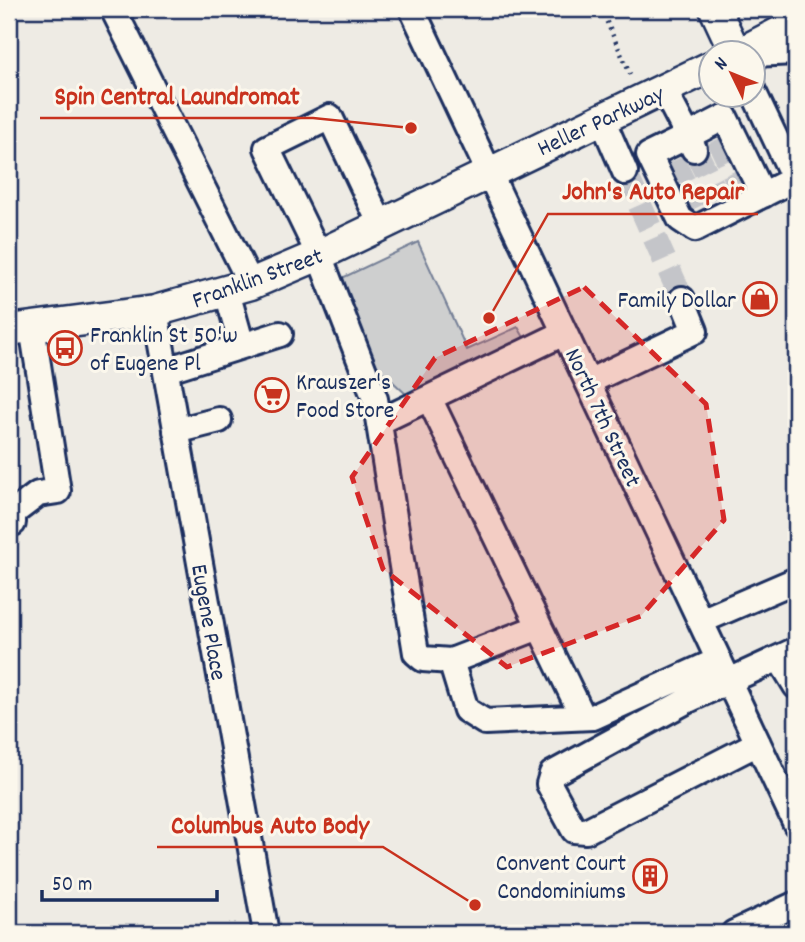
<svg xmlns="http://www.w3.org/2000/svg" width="805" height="942" font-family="Dekko,sans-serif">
  <rect width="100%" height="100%" fill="#eeebe4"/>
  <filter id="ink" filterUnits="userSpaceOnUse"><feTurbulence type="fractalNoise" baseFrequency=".0143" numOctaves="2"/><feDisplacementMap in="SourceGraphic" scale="14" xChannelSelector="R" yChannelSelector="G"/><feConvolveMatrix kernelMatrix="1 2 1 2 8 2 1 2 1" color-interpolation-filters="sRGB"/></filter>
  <g filter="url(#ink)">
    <path fill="#cecfcf" stroke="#747f96" stroke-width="2" d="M418,242l49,108 51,-23 7,12 -116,58 -36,-34 -33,-84z"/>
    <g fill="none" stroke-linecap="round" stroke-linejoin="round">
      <path stroke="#c4c5c9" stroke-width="24" stroke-dasharray="24 12" stroke-linecap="butt" d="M718,139l22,47
        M695,150l23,47
        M673,161l23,47
        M625,172l57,127"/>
      <g stroke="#1b2f5e" stroke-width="30">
        <path id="minor" d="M113,9l138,275
          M412,9l384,815
          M752,54l44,-2
          M752,89l44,93
          M664,90l24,46 -39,19 31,64 15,10 101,-51
          M602,119l23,53
          M694,149l-6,-13 37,-19 38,78
          M381,225l-51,-108 -63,31 52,107 56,144 41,254 7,6 28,2 15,49 19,12 108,-5 126,-57
          M155,311l111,622
          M242,346l38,-12
          M166,370l76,-24 -15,-54
          M588,382l107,-51 -13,-32
          M429,398l154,319
          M379,422l185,-89
          M176,431l43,-11
          M9,524l4,-1v-10l25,-19 20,-3 -26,-164
          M701,621l95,-41
          M779,658l17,28
          M451,661l88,-34
          M758,743l-172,88 -12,-1 -25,-46 3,-10 136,-74 108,-50
          M734,933l62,-29"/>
      </g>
      <g stroke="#1b2f5e" stroke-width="35">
        <path id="major" d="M715,9l20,43
          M742,52l54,-28
          M9,330l146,-19 96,-27 68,-29 391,-188"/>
      </g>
      <path stroke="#1b2f5e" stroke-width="4.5" stroke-dasharray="2 5" stroke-linecap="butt" d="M601,9l30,67"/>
      <use href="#minor" stroke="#fbf7ec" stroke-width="24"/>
      <use href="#major" stroke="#fbf7ec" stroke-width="30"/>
    </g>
  </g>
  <path fill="#d62828" fill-opacity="0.2" stroke="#d62828" stroke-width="5" stroke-dasharray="14 9" stroke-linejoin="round" d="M584,287l122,117 18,116 -83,96 -134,51 -124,-98 -31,-92 83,-119z"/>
  <defs>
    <g id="shop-ring" transform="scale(1.75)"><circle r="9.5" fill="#fbf7ec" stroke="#c8321e" stroke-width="1.5"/><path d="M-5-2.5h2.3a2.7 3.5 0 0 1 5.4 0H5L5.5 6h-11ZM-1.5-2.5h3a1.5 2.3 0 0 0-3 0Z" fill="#c8321e"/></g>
    <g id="bus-ring" transform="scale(1.75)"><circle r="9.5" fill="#fbf7ec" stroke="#c8321e" stroke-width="1.5"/><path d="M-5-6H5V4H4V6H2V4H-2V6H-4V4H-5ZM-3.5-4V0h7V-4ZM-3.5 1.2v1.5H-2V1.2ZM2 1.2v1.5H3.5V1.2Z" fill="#c8321e"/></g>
    <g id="supermarket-ring" transform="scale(1.75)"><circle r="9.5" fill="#fbf7ec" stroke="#c8321e" stroke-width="1.5"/><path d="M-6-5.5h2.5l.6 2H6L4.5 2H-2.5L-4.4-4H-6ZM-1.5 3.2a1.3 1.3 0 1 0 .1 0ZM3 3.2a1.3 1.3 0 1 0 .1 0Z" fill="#c8321e"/></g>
    <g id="building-ring" transform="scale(1.75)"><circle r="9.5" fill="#fbf7ec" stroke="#c8321e" stroke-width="1.5"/><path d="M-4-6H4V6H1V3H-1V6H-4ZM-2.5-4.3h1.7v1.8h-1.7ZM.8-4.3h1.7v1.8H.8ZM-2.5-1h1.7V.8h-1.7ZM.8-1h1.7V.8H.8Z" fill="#c8321e"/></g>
  </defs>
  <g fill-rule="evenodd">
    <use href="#shop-ring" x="760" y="299"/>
    <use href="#bus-ring" x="65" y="348"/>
    <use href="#supermarket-ring" x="272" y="395"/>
    <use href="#building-ring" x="650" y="876"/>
  </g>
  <g text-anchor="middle" stroke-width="6" stroke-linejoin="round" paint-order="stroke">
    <g font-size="24" fill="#1b2f5e" stroke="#fbf7ec">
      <text transform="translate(600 120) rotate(-25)" y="8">Heller Parkway</text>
      <text transform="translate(257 277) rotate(-20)" y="8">Franklin Street</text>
      <text transform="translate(604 417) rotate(65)" y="8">North 7th Street</text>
      <text transform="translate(210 622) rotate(80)" y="8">Eugene Place</text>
    </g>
    <g font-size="24" fill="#1b2f5e" stroke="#fbf7ec" text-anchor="end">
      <text x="736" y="307">Family Dollar</text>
      <text x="90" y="342" text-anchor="start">Franklin St 50'w<tspan x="90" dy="28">of Eugene Pl</tspan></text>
      <text x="296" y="389" text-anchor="start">Krauszer's<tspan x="296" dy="28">Food Store</tspan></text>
      <text x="626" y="870">Convent Court<tspan x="626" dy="28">Condominiums</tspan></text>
    </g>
  </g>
  <path fill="none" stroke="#c8321e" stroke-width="2.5" d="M411 128L313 118H40M489 318L548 214H758M475 905L383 847H157"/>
  <g fill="#c8321e" stroke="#fbf7ec" stroke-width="2.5">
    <circle cx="411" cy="128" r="7"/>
    <circle cx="489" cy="318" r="7"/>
    <circle cx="475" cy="905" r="7"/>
  </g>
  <g font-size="26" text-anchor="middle" font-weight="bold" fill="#c8321e" stroke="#fbf7ec" stroke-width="6" stroke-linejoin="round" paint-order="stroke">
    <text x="177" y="104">Spin Central Laundromat</text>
    <text x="653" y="199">John's Auto Repair</text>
    <text x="270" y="833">Columbus Auto Body</text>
  </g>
  <rect width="805" height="942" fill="none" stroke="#fbf7ec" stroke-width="35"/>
  <rect x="18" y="18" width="770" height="907" fill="none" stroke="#1b2f5e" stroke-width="2.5" filter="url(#ink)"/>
  <g transform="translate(732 74) rotate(313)"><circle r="33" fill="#fbf7ec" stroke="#a1a7b3" stroke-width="2"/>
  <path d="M0-5L12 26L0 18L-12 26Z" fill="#c8321e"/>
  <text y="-10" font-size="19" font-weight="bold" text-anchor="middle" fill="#1b2f5e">N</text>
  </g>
  <path d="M42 890v10h175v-10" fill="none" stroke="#1b2f5e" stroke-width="3.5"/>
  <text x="52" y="890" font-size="21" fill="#1b2f5e" stroke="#fbf7ec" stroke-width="5" paint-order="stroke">50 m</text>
</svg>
